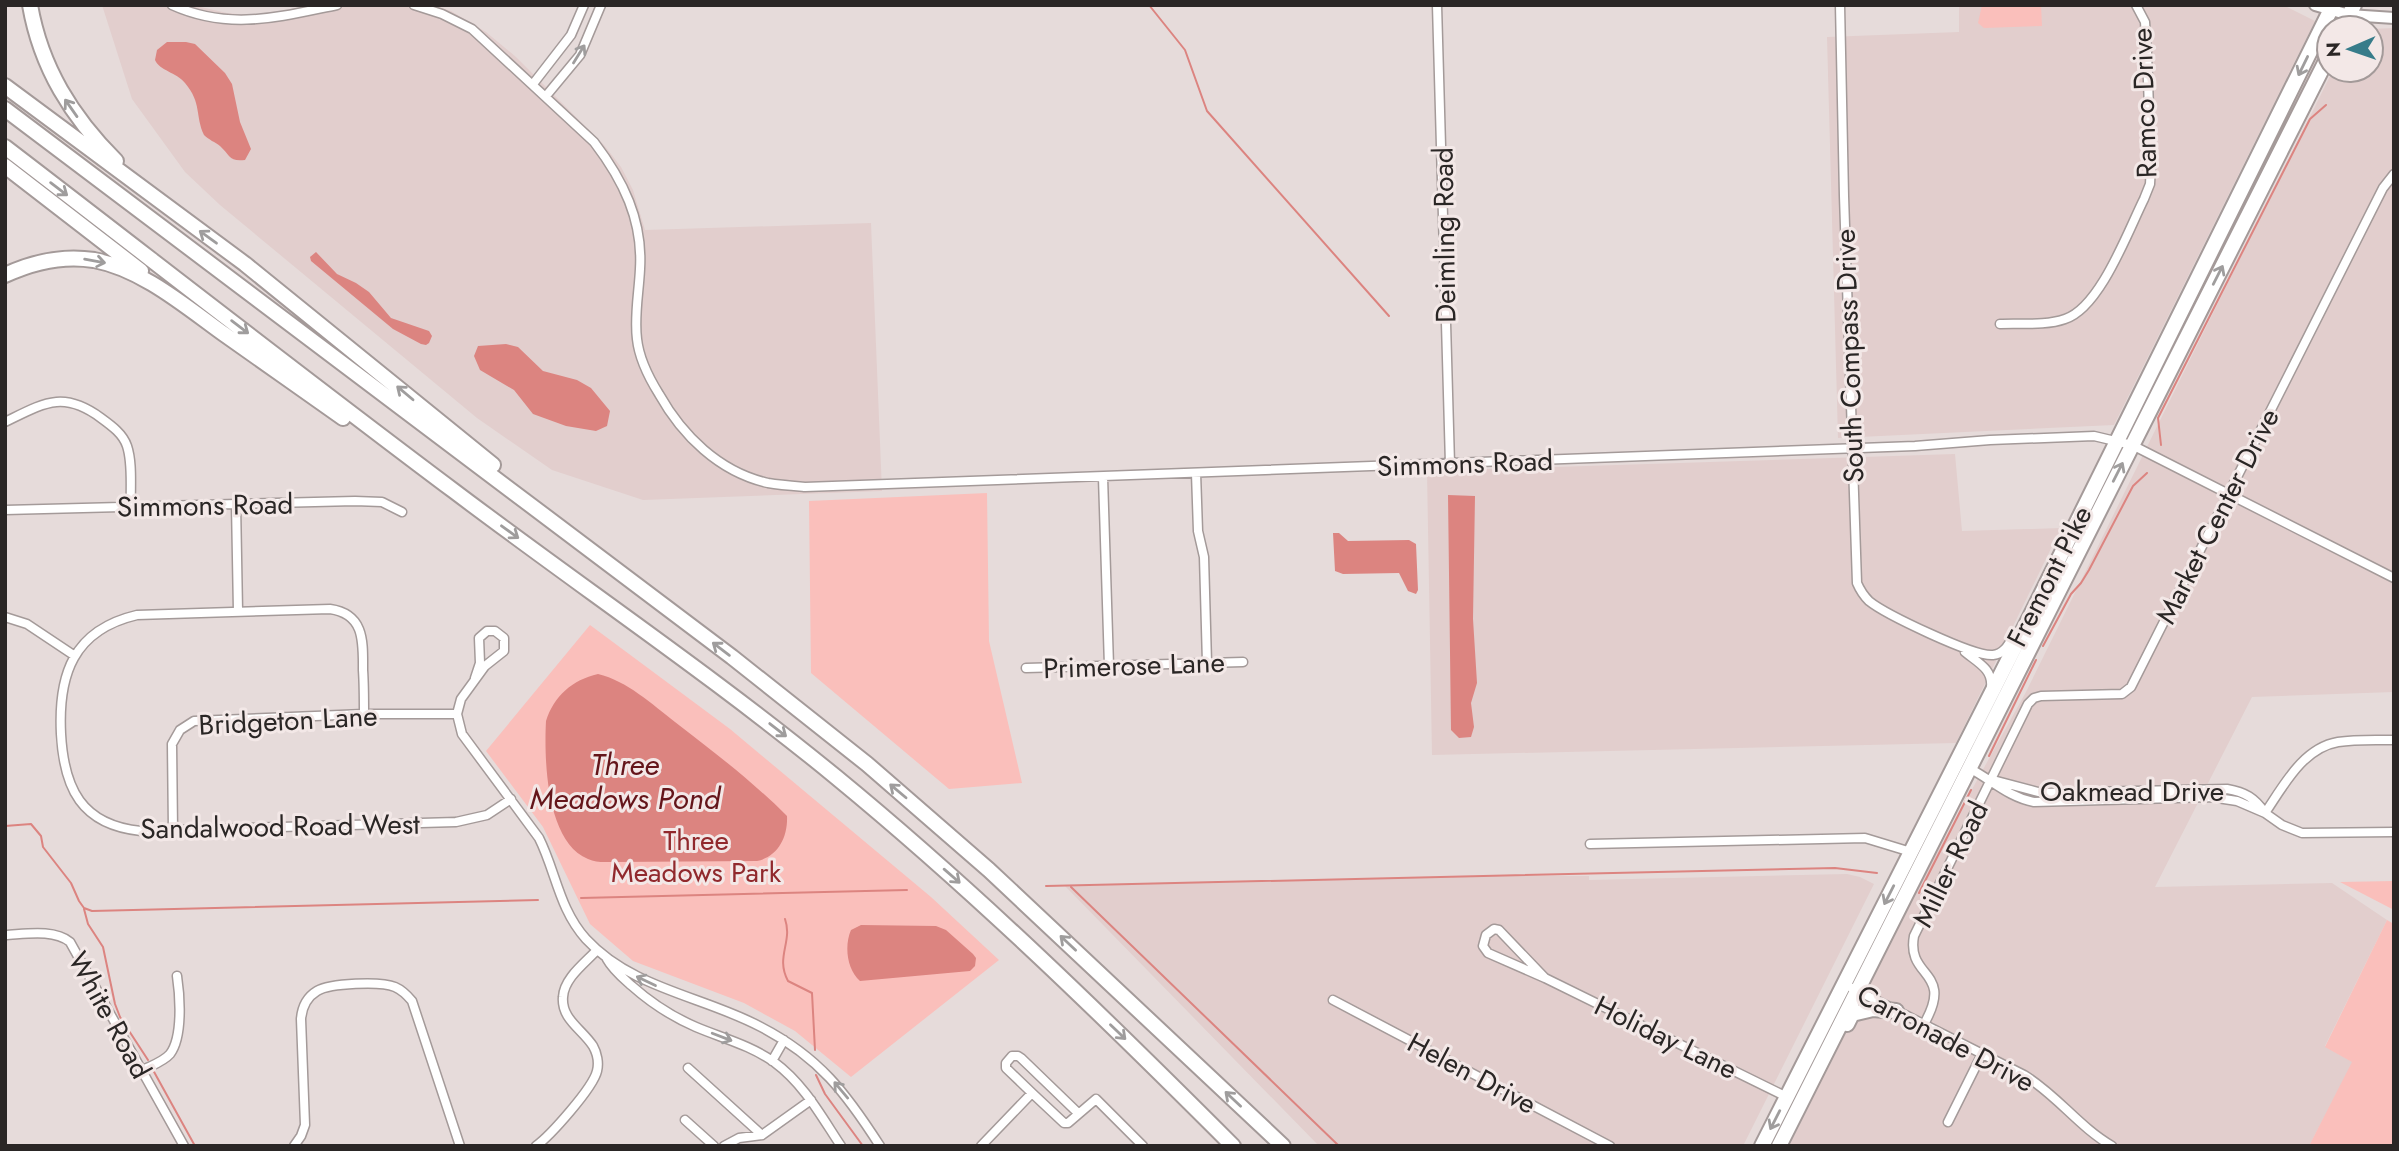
<svg xmlns="http://www.w3.org/2000/svg" width="2399" height="1151" font-family="Jost,sans-serif">
  <rect width="100%" height="100%" fill="#e6dbda"/>
  <path fill="#e2cecd" d="M102,5h90l35,8 31,3 52,-11h123l18,6 35,21 30,25 88,88 17,22 12,23 12,40 226,-7 11,268 -239,9 -91,-30 -75,-52 -257,-213 -35,-33 -53,-73z
    M1959,5h324l32,16 -201,404 -276,13 -11,-401 132,-5z
    M2394,28v664l-142,5 -97,190 177,-4 55,37 -62,126 28,16 -44,84h-520l121,-245 116,-209 307,-622h38v-41z
    M1955,454l7,77 99,-3 -105,215 -524,12 -5,-284z
    M1847,874l13,3 14,7 -131,262h-424l-254,-260 426,-10h98v4z"/>
  <path fill="#fabfbb" d="M1982,5h59l1,21 -58,2 -6,-5z
    M987,493l2,148 33,142 -73,6 -138,-116 -2,-172z
    M590,625l140,104 201,168 68,63 -148,117 -56,-46 -51,-28 -111,-42 -43,-37 -47,-97 -57,-76z
    M2394,881v29l-54,-28z
    M2387,920l7,4v222h-85l43,-84 -27,-15z"/>
  <path fill="#dc8480" d="M167,42h19l9,2 30,29 7,11 8,38 11,27 -6,11c-16,2 -15,-5 -25,-14 -5,-4 -11,-6 -16,-11 -9,-19 -2,-32 -19,-52 -9,-11 -25,-12 -30,-23l2,-10z
    M316,252l21,22 19,9 13,9 22,26 38,13 3,5 -3,7 -3,2 -5,-1 -28,-15 -82,-68 -1,-4z
    M506,344l12,3 25,24 34,9 14,8 19,23 -3,15 -11,5 -30,-5 -33,-12 -19,-24 -34,-20 -6,-14 4,-10z
    M1448,495l27,1 -2,123 4,64 -6,20 3,24 -3,10 -12,1 -8,-8z
    M1333,533h6l9,8 61,-1 7,4 2,46 -2,4 -8,-3 -9,-18 -56,1 -8,-3z
    M598,674c29,7 54,30 77,48 39,30 77,59 112,94 1,21 -9,41 -30,45l-143,1c-9,0 -18,1 -26,-3 -42,-17 -44,-100 -42,-138 8,-25 26,-41 52,-47z
    M861,925l75,1 10,4 27,24 3,4 -1,8 -5,5 -110,10c-13,-11 -16,-35 -9,-51z"/>
  <g fill="none" stroke-linecap="round" stroke-linejoin="round">
    <path stroke="#dc8480" stroke-width="2" d="M1149,5l36,45 22,61 182,205
      M2161,445l-3,-27 152,-299 16,-14
      M2043,646l28,-52 10,-11 8,-13 44,-84 14,-13
      M1989,756l47,-96
      M5,826l26,-2 10,12 2,11 28,36 8,18 5,7 8,3 446,-11
      M1046,886l789,-18 42,5
      M1071,887l268,259
      M1919,893l52,-103
      M581,898l326,-8
      M84,909l4,15 15,23 12,57 5,13 28,43
      M785,919c8,23 -10,38 3,62l24,12 3,57
      M153,1070l42,76
      M816,1075l9,19 38,52"/>
    <g stroke="#a49a99" stroke-width="11">
      <path id="street" d="M172,5c58,26 106,12 165,0
        M414,5l28,9 30,15 122,113c29,38 49,78 46,127 -1,23 -6,47 -3,70 2,19 12,39 22,55 23,41 60,78 109,89 12,2 25,3 37,4l1110,-41 75,-6 104,-4 38,9 262,133
        M1437,5l13,459
        M1840,5l4,191 13,387c3,7 7,13 12,18 16,13 105,56 124,54 10,-1 15,-9 19,-17
        M533,84l38,-49 13,-30
        M546,96l34,-41 21,-50
        M2000,324c21,-1 45,2 65,-5 35,-11 63,-88 79,-120l6,-15 1,-19 -4,-112 -2,-31 -9,-17
        M5,422c39,-19 58,-32 96,-4 11,8 22,16 26,28 6,18 3,42 4,61
        M1196,473l2,58 6,26 3,106
        M1103,477l6,189
        M236,504l2,107
        M5,510l350,-9 27,1 20,10
        M5,617l22,7 48,32
        M1965,652c12,10 28,17 26,35
        M1026,668l217,-6
        M475,678l5,-15 -1,-25 8,-7h8l9,7v13l-19,15 -24,33 -4,15 5,20 77,104c17,34 20,71 47,101 46,50 117,57 175,88 58,30 85,66 119,119
        M364,714c0,-15 0,-30 -1,-44 0,-28 2,-56 -33,-61l-193,6c-64,15 -79,60 -76,119 3,54 20,91 80,97l315,-9 31,-7 24,-16
        M1969,768c23,12 39,29 65,34l177,-5 26,4 28,12 17,12 20,8 92,-1
        M1993,780l49,13 185,-4c18,3 28,9 38,24
        M2265,813c19,-28 38,-65 73,-71 18,-3 38,-2 56,-2
        M173,830l-1,-86 8,-14 14,-9 170,-7h93
        M1590,844l275,-6 46,14
        M5,935c21,-1 49,-6 65,7l114,204
        M607,959c6,11 16,19 25,27 19,17 41,31 64,41 26,11 54,18 78,35 30,22 47,54 67,84
        M1545,978l-57,-25 -5,-7 3,-11 8,-6 5,1 46,48 242,119
        M1844,984l180,91c33,20 55,52 88,71
        M1333,1000l277,146
        M1924,1024c31,-54 -18,-45 -10,-88l114,-232 6,-6 7,-2 81,-2 9,-7 252,-499 11,-14
        M772,1061l12,-21
        M688,1068l74,67
        M141,1071c9,-5 22,-9 29,-17 13,-17 10,-58 7,-78
        M1032,1093l-26,-25v-5l6,-7h6l3,2 57,55
        M685,1120l29,26
        M1948,1122l34,-68
        M294,1146l7,-10 4,-11 -4,-106c1,-12 6,-22 16,-28 13,-8 64,-10 78,-4 7,3 12,8 17,14l48,145
        M536,1146c14,-10 57,-58 61,-75 2,-8 0,-18 -4,-25 -11,-17 -32,-27 -30,-49 1,-19 22,-34 34,-47
        M724,1146l15,-8 23,-3 49,-35
        M981,1146l51,-53 32,30h4l28,-24 47,47"/>
    </g>
    <g stroke="#a49a99" stroke-width="14">
      <path id="secondary" d="M2315,5l34,10 45,3"/>
    </g>
    <g stroke="#a49a99" stroke-width="18">
      <path id="highway" d="M30,5c11,63 42,112 86,156
        M2343,28l11,-23
        M5,86l240,178 248,201
        M5,109l727,548 135,107 122,106 294,276
        M5,147c150,115 298,231 449,344 127,96 259,185 382,286 140,115 269,241 397,369
        M5,166l136,105
        M5,275c28,-13 58,-20 89,-15 48,9 91,46 130,74 40,28 79,56 119,84
        M1847,1024l5,-10 21,-5 23,2
        M1762,1146l269,-531 302,-610
        M1779,1146l550,-1091"/>
    </g>
    <use href="#street" stroke="#fff" stroke-width="8"/>
    <use href="#secondary" stroke="#fff" stroke-width="10"/>
    <use href="#highway" stroke="#fff" stroke-width="14"/>
  </g>
  <defs><path id="oneway-shaft" d="M-6 0H5M1.5-3L5.5 0L1.5 3" fill="none" stroke-width="1.6" stroke-linecap="round" stroke-linejoin="round" transform="scale(1.75)"/></defs>
  <g stroke="#9f9d9d">
    <use href="#oneway-shaft" transform="translate(579 54) rotate(-58)"/>
    <use href="#oneway-shaft" transform="translate(2303 66) rotate(116)"/>
    <use href="#oneway-shaft" transform="translate(71 108) rotate(-125)"/>
    <use href="#oneway-shaft" transform="translate(59 189) rotate(37)"/>
    <use href="#oneway-shaft" transform="translate(208 237) rotate(-144)"/>
    <use href="#oneway-shaft" transform="translate(95 261) rotate(10)"/>
    <use href="#oneway-shaft" transform="translate(2218 275) rotate(-63)"/>
    <use href="#oneway-shaft" transform="translate(240 327) rotate(37)"/>
    <use href="#oneway-shaft" transform="translate(405 393) rotate(-140)"/>
    <use href="#oneway-shaft" transform="translate(2118 472) rotate(-63)"/>
    <use href="#oneway-shaft" transform="translate(510 532) rotate(36)"/>
    <use href="#oneway-shaft" transform="translate(721 649) rotate(-143)"/>
    <use href="#oneway-shaft" transform="translate(778 730) rotate(38)"/>
    <use href="#oneway-shaft" transform="translate(898 791) rotate(-140)"/>
    <use href="#oneway-shaft" transform="translate(952 876) rotate(41)"/>
    <use href="#oneway-shaft" transform="translate(1889 895) rotate(117)"/>
    <use href="#oneway-shaft" transform="translate(1068 943) rotate(-137)"/>
    <use href="#oneway-shaft" transform="translate(646 981) rotate(-154)"/>
    <use href="#oneway-shaft" transform="translate(1118 1032) rotate(44)"/>
    <use href="#oneway-shaft" transform="translate(722 1037) rotate(21)"/>
    <use href="#oneway-shaft" transform="translate(841 1090) rotate(-130)"/>
    <use href="#oneway-shaft" transform="translate(1233 1099) rotate(-137)"/>
    <use href="#oneway-shaft" transform="translate(1775 1120) rotate(117)"/>
  </g>
  <g text-anchor="middle" stroke-width="6" stroke-linejoin="round" paint-order="stroke">
    <g font-size="28" fill="#2a2625" stroke="#f3e8e7">
      <text transform="translate(2144 103) rotate(-92)" y="10">Ramco Drive</text>
      <text transform="translate(1444 235) rotate(-91)" y="10">Deimling Road</text>
      <text transform="translate(1849 356) rotate(-92)" y="10">South Compass Drive</text>
      <text transform="translate(1465 463) rotate(-2)" y="10">Simmons Road</text>
      <text transform="translate(205 505) rotate(-1)" y="10">Simmons Road</text>
      <text transform="translate(2217 516) rotate(-63)" y="10">Market Center Drive</text>
      <text transform="translate(2049 576) rotate(-63)" y="10">Fremont Pike</text>
      <text transform="translate(1134 665) rotate(-2)" y="10">Primerose Lane</text>
      <text transform="translate(288 720) rotate(-3)" y="10">Bridgeton Lane</text>
      <text x="2132" y="801">Oakmead Drive</text>
      <text transform="translate(280 826) rotate(-1)" y="10">Sandalwood Road West</text>
      <text transform="translate(1950 864) rotate(-64)" y="10">Miller Road</text>
      <text transform="translate(110 1015) rotate(61)" y="10">White Road</text>
      <text transform="translate(1666 1037) rotate(26)" y="10">Holiday Lane</text>
      <text transform="translate(1946 1038) rotate(28)" y="10">Carronade Drive</text>
      <text transform="translate(1472 1073) rotate(28)" y="10">Helen Drive</text>
    </g>
    <g font-size="28" fill="#91292d" stroke="#f3e8e7">
      <text x="696" y="850">Three<tspan x="696" dy="32">Meadows Park</tspan></text>
    </g>
    <g font-size="30" font-style="italic" fill="#64151a" stroke="#f3e8e7">
      <text x="625" y="775">Three<tspan x="625" dy="34">Meadows Pond</tspan></text>
    </g>
  </g>
  <rect width="2399" height="1151" fill="none" stroke="#2a2625" stroke-width="14"/>
  <g transform="translate(2350 49) rotate(268)"><circle r="33" fill="#f3e8e7" stroke="#a39a99" stroke-width="2"/>
  <path d="M0-5L12 26L0 18L-12 26Z" fill="#377c8a"/>
  <text y="-10" font-size="19" font-weight="bold" text-anchor="middle" fill="#2a2625">N</text>
  </g>
</svg>
